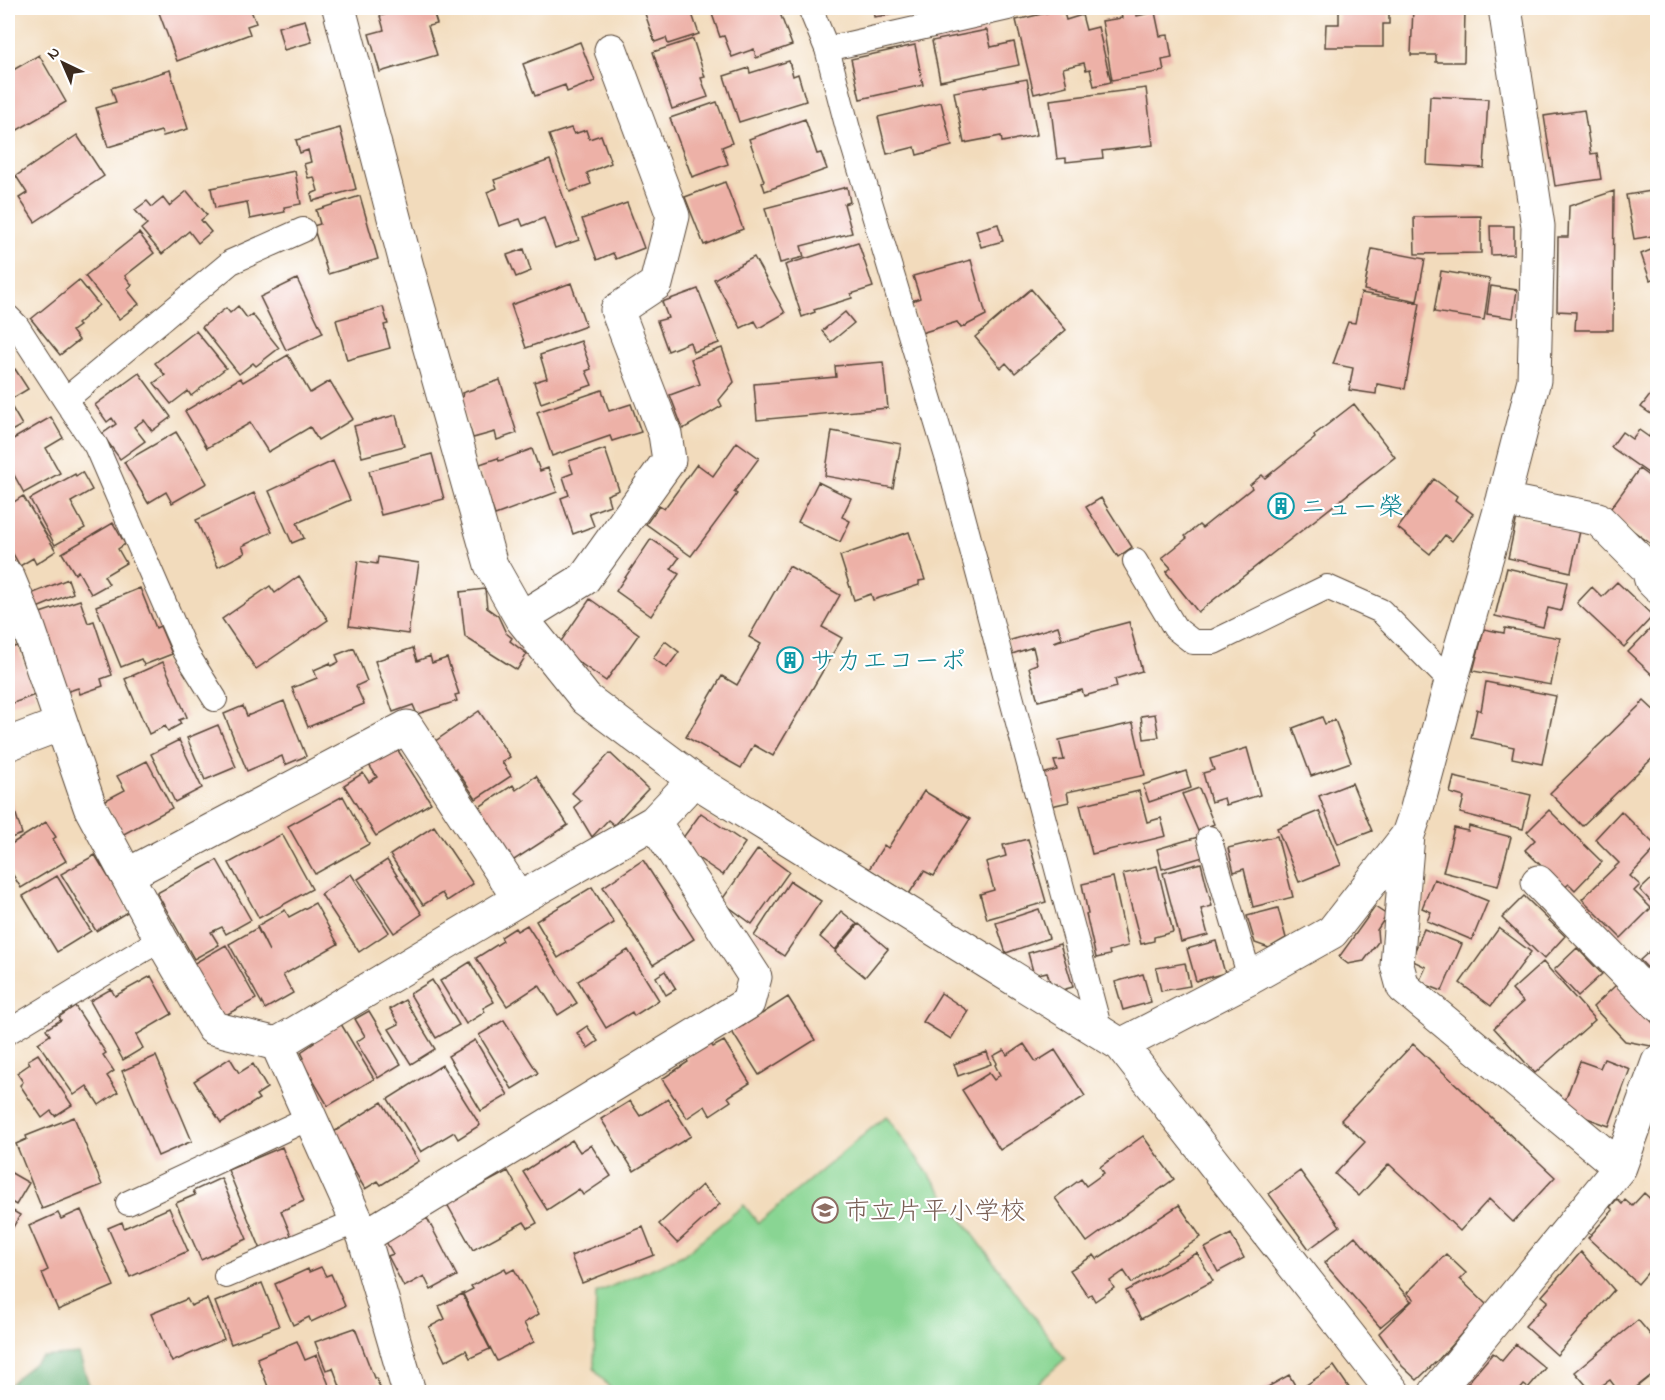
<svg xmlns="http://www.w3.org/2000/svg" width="1665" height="1400" font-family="'Indie Flower','Klee One',sans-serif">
  <rect width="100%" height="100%" fill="#fff"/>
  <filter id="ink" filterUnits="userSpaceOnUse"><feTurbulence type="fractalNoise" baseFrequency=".0167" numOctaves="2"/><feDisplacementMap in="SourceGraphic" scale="12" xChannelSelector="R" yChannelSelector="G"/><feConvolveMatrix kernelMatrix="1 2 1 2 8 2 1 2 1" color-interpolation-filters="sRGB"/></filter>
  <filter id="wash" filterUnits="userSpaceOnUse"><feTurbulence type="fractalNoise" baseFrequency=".008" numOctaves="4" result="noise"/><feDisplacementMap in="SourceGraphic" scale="24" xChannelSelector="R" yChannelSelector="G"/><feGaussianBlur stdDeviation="1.35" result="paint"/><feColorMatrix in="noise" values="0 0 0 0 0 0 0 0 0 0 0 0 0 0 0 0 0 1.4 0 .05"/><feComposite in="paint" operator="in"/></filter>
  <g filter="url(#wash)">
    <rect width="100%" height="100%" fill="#f2dbbc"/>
    <path fill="#89d593" stroke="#628058" stroke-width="1.5" d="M886,1116l179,243 -37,33h-415l-19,-24 2,-75 87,-38 61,-50 14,18z"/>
    <path fill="#6eb67d" stroke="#54704e" stroke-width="1.5" d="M79,1354l11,34 10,4h-92v-5l9,-10 25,-20z"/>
    <g id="blocks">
      <path fill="#edb1a7" d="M164,8h86l6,15 -9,3 3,8 -73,27 -19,-51z
        M407,8h25l5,16 -9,2 9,29 -57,17 -11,-38 15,-4 -4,-14z
        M643,8h47l9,26 -31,10 -2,-6 -11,4z
        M730,8h48l14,37 -36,13 -2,-9 -22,8 -8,-21 -4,1 -8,-23z
        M873,8h20l1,6 -20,3z
        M1134,8l3,8 18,-4 5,24 8,-1 4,23 -10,2 2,11 -52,9 -10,-59 20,-3 -2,-8z
        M1339,8h50v16h-6v23h-58l1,-23h13z
        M1413,8h52l-1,54h-28v-7h-25z
        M1063,9l3,11 16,-5 4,15 12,-3 13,55 -17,4 -4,-17 -4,1 -2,-7 -21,5 4,18 -33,8 -18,-74z
        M305,20l7,22 -28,8 -6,-23z
        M987,30l4,17 23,-5 5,23 -79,16 -8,-40z
        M693,39l12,38 -4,1 7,19 -36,12 -19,-57z
        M580,42l15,39 -28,11 -2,-7 -30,11 -12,-32z
        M915,45l8,40 -63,14 -9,-40z
        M39,55l27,47 -57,33 -1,-62z
        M789,61l4,15 5,-2 8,27 -67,21 -15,-46 25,-8 1,5z
        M170,70l18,59 -25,7 -2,-5 -53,16 -12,-39 20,-6 -5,-14z
        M1027,79l10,56 -35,7 -1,-6 -37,7 -10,-51z
        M1146,88l7,57 -51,6 1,7 -37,4v-4l-9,1 -7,-59z
        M1430,96l58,3 -4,69 -57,-3z
        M717,102l15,41 -10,4 6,17 -36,13 -22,-59z
        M941,102l11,44 -35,9 -2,-8 -28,7 -9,-37z
        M1584,110l7,44 6,-1 4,26 -46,7 -11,-70z
        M805,119l12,35 4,-1 6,16 -62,22 -3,-9 2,-1 -15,-42z
        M340,128l16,61 -43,12 -2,-7 7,-3 -4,-14 -6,1 -4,-14 7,-2 -3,-12 -8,3 -4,-13z
        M571,128l3,6 12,-4 3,9 12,-4 10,28 -24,10 4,11 -21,8 -21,-57z
        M77,135l27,41 -69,46 -16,-24 8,-5 -11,-17z
        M550,160l29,80 -24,8 -11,-30 -21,8 -3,-7 -21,7 -12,-34 10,-4 -3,-8z
        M295,171l6,33 -17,3 1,5 -35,7 -3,-17 -32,6 -4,-20z
        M725,182l18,47 -39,16 -19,-48z
        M847,187l3,15 -6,2 8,29 -51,13 3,11 -24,6 -15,-55z
        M1658,190v45l-24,4 -8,-44z
        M187,191l20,24 -6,5 10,12 -13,11 -9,-12 -27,23 -21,-25 6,-5 -12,-14 12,-9 5,6 11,-9 6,8z
        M1614,191l-1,139h-38l1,-18 -19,-1 1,-74h10l1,-31z
        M360,196l18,63 -50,15 -15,-48 7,-2 -4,-14z
        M627,203l17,45 -28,11 -3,-6 -16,7 -15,-41z
        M1481,216v37l-66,1 -1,-37z
        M998,224l5,17 -22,6 -5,-17z
        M1490,226h24v28l-23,1z
        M139,233l15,20 -29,23 7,9 -5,4 12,15 -20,15 -34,-43z
        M858,242l15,45 -22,7 1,4 -38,12 1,2 -13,5 -17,-52z
        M1658,247v30l-8,3 -9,-26z
        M524,249l7,22 -15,6 -9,-22z
        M1372,249l53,10 -8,42 -53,-11z
        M754,257l31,56 -26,15 -4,-7 -14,7 -27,-49z
        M971,260l15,55 -25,13 -4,-6 -36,11 -9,-32 8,-3 -7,-22z
        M1441,271l49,8 -6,41 -50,-8z
        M297,279l26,54 -37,17 -26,-53z
        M79,280l20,25 -22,19 2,2 -7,5 7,9 -19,15 -29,-36z
        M571,283l15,43 -60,22 -15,-43z
        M1491,286l26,4 -4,28 -26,-4z
        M698,289l21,54 -26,9 -3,-10 -22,9 -11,-30 11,-3 -6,-16z
        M1031,289l35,41 -51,43 -9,-10 -5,5 -26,-31z
        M1361,293l59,10 -15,86 -28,-5 -1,10 -27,-4 4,-22 -20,-4 15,-42 7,1z
        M238,306l9,12 5,-4 27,34 -23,18 -3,-3 -14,11 -37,-47 24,-19 4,5z
        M383,307l5,17 -4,1 6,23 -43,12 -11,-40z
        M845,312l9,11 -23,19 -9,-11z
        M196,331l30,37 -35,28 -3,-5 -17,13 -17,-21 11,-8 -10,-12z
        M581,341l10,28 -5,2 6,14 -51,18 -7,-21 13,-4 -7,-23z
        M722,348l12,34 -15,18 3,6 -39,23 -13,-34 30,-11 -9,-25z
        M288,355l22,38 20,-12 23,38 -35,21 -8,-13 -42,25 -18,-29 -43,25 -22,-37 55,-33 3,4z
        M883,362l5,46 -131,12 -3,-36 82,-7 -1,-11z
        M15,369l13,20 -20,12 14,24 -14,8v-60z
        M139,373l32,44 -19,14 -8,-11 -10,7 11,14 -25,18 -18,-25 14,-10 -4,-6 -5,4 -12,-17z
        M500,380l17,53 -20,7 -2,-8 -22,6 -14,-41 4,-1 -1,-3z
        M1658,385v34l-17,-12z
        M602,390l7,21 22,-7 10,28 -29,9 -2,-5 -58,20 -15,-44z
        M1354,404l41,53 -197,155 -32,-40 5,-4 -9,-10 25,-20 -2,-2 14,-11 3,3 50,-40 -2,-3 12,-10 3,3 50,-40 -1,-3z
        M396,415l8,31 -42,11 -8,-31z
        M51,417l12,21 -17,10 14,25 -36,20 -16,-29v-22z
        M1639,430l10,7 3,-5 6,3v45l-47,-33 11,-15 10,7z
        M832,431l69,13 -8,44 -68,-12z
        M176,432l31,51 -35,20 -6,-11 -18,11 -24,-41z
        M737,442l22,16 -25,34 3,2 -46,62 -45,-32 13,-18 5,3 33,-45 16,12z
        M532,449l8,22 8,-3 9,24 -62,23 -18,-50 21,-7 1,3z
        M605,449l14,41 -12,5 3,10 -21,8 5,13 -21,8 -12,-36 8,-3 -6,-18 10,-4 -4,-12z
        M432,454l12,45 -63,16 -12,-44z
        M333,461l17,39 -53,23 7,15 -12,5 -23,-52z
        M1639,469l19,14v52l-7,9 -43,-32z
        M82,472l10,18 -21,12 14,26 -30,17 -25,-46 45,-25 1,2z
        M1434,479l23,17 -2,4 18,14 -21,27 -7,-6 -15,19 -32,-26z
        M818,482l33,16 -9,19 8,4 -10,21 -42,-20z
        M254,493l18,39 -30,14 3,7 -27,14 -22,-47z
        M23,496l33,55 -20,13 -3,-6 -13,8 -12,-21v-39z
        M1101,498l31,49 -14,10 -32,-50z
        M1517,517l63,14 -9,41 -63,-14z
        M113,523l12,21 -7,5 8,14 -22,13 5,8 -18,10 -13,-23 -3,3 -13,-21z
        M909,532l16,48 -6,1v4l-46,15 -2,-6 -17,6 -14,-44z
        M651,539l28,19 -8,11 8,5 -28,42 -35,-25z
        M378,557l41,6 -11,71 -59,-8 9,-65 19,3z
        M789,566l51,29 -18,32 20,11 -69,118 -19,-11 -13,23 -55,-31 36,-61 15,9 24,-41 -12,-7z
        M1507,568l60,14 -6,29 -13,-3 -5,19 -48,-11z
        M299,576l29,44 -72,49 -34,-50 48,-33 5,7z
        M68,579l5,14 -36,15 -6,-14z
        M1617,582l36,34 -29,31 -47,-44 15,-16 10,10z
        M140,588l16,40 4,-2 12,28 -28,11 -3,-6 -20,8 -25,-61z
        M485,589l2,19 11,8 8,17 6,5 -2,3 17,13 -10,16 -52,-33 -5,-45z
        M590,599l49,35 -33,47 -49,-34z
        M80,600l8,23 6,-2 18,54 -11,4 2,7 -23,8 -2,-6 -12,4 -26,-79z
        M1658,621v59l-30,-28z
        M1129,622l13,49 -27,8 2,8 -33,9 -2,-6 -44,11 -9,-34 8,-3 -4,-17 -21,7 -4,-13 50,-15 4,13 -8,3z
        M1505,628l55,10 -9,47 -78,-14 11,-42 20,4z
        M665,641l14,11 -12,16 -14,-10z
        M17,646l18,49 -27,10v-56z
        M354,648l13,33 -11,5 8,18 -56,23 -16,-39 25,-10 -3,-8 16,-7 1,3 8,-4 -3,-7z
        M413,648l4,13 13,-5 2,7 15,-5 12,36 -4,1 2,6 -40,13 -4,-9 -20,7 -18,-51z
        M163,662l24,55 -8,3 2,4 -13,7 -3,-5 -16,8 -24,-55z
        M1486,682l70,14 -14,68 -30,-6 2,-11 -43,-9 6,-29 4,2z
        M284,701l22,55 -21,9 -3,-9 -35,15 -23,-57 19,-8 4,10z
        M1644,701l14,13v39l-76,73 -32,-33z
        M479,711l31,46 -8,5 9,14 -35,23 -20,-30 -3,1 -19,-28z
        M1155,714l4,23 -15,2 -3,-23z
        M1322,717l3,7 10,-4 16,42 -40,14 -18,-48z
        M1133,723l12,52 -78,17 2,10 -18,4 -9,-32 15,-4 -3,-9 10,-1 -5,-20z
        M218,725l18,42 -31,13 -18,-42z
        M179,740l23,48 -27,14 -24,-48z
        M394,744l37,59 -55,33 -32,-51 19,-12 6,9 8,-5 -10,-15z
        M1247,748l13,47 -34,10 -2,-7 -13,4 -8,-29 11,-3 -4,-11z
        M610,753l38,36 -34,36 -6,-5 -16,17 -18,-30 7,-6 -9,-8z
        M147,761l25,47 -50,27 -18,-34 21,-11 -8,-14z
        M1186,771l5,17 -42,14 -6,-17z
        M536,776l32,49 -57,37 -35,-53 37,-24 3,5z
        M1454,777l77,18 -8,34 -63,-16 4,-16 -14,-4z
        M1352,783l20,48 -34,13 -19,-48z
        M1199,788l15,36 -16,7 -16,-37z
        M8,789l14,45 -14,5z
        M924,791l46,28 -36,57 -10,-5 -15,23 -40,-25 15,-24 4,3z
        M1139,791l8,31 14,-4 5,18 -74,18 -12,-49z
        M343,796l26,48 -54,30 -27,-48z
        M1549,810l53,52 -27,28 -6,-6 -5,4 -39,-38 10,-10 -8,-8z
        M1319,811l22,54 -42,17 -22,-54z
        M1621,811l36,36 -27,29 10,9 -6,6 17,17 -30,30 -39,-39 37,-36 -24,-24z
        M701,813l44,30 -22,32 -31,-21 -6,-7 3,-4 -7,-4z
        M46,822l10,15 -3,2 13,22 -45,27 -13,-21v-21z
        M434,826l39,58 -26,17 -5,-8 -19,12 -33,-50z
        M1469,826l42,11 -13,49 -55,-14 11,-44 14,3z
        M282,834l30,55 -53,29 -30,-55z
        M1277,836l16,61 -40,10 -9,-38 -10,3 -6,-24z
        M1198,837l5,20 -41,12 -5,-20z
        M1028,839l18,63 -59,17 -7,-25 14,-4 -8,-28 20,-6 -3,-11z
        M758,849l31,23 -37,52 -31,-23z
        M95,855l34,56 -33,20 -35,-57z
        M217,860l34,60 -25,14 -4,-7 -11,5 8,13 -25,14 -37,-66z
        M387,860l35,54 -28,19 -36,-54z
        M643,860l51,79 -41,26 -50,-78z
        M1201,863l11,43 -11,3 7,26 -27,7 -18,-69z
        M1157,866l16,66 -19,5v4l-13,3 -18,-70z
        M1658,873v36l-18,-19z
        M351,874l38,58 -30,20 -38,-58z
        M57,876l34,55 -34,21 -34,-56z
        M1113,877l15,69 -19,5 1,4 -14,3 -10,-44h2l-6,-30z
        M1434,879l54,22 -16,39 -45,-19 4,-9 -9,-4z
        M790,881l31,20 -37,55 -30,-20z
        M592,887l22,36 -56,35 -22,-37z
        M1524,896l41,40 -21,23 -42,-41z
        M315,903l23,41 -55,31 10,18 -28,16 -36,-65 28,-16 12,23 -12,-25 28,-16 4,7z
        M1375,907l12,8 -10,15 1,12 -14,19 -16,3 -9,-7z
        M1278,908l8,30 -17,10 -14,-5 -8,-27z
        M1039,909l10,29 -43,15 -10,-30z
        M841,911l16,13 -22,26 -15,-13z
        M859,924l29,25 -23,28 -30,-25z
        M527,925l50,78 -19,12 -19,-30 -32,21 -31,-48 27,-17 -2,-4 14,-9 2,3z
        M1499,928l32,24 -40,54 -31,-23z
        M1424,929l38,15 -20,47 -23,-9 7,-15 -15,-7z
        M1216,941l9,32 -29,8 -9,-32z
        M1060,944l13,43 -15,4 -2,-7 -5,1 -4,-13 -13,3 -6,-22z
        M1658,944v35l-18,-19z
        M226,945l30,54 -36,19 -29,-53z
        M1577,948l25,26 -24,22 -24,-26z
        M628,950l31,50 -25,16 -2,-4 -26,16 -28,-47z
        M470,962l24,40 -11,6 2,4 -19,12 -26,-43z
        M1543,962l52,58 -60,53 -41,-45 29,-26 -11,-12z
        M1185,963l5,23 -29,5 -5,-23z
        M665,971l11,18 -10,6 -10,-18z
        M1143,974l8,28 -28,8 -8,-28z
        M151,976l21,38 -36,21 7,13 -20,12 -33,-59 21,-12 4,7z
        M432,980l27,45 -23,13 -26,-44z
        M1616,985l42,43v11l-7,7 -26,-5 -32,-34z
        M941,993l27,18 -17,28 -28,-17z
        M788,997l27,43 -56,35 -30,-48 11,-6 3,5z
        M405,1000l30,49 -24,15 -22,-35 10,-5 -9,-15z
        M75,1006l31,47 -3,2 11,16 -7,5 11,16 -19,13 -12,-19 -13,9 -36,-52 12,-8 -4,-6 15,-9 -2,-3z
        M369,1011l32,53 -23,14 -22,-36 9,-6 -10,-17z
        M504,1020l34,53 -26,16 -33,-54z
        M341,1024l33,55 -46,27 -27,-46 3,-2 -3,-6 13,-9 -1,-2z
        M587,1026l11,15 -10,7 -11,-15z
        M475,1040l33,55 -27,16 -33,-55z
        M724,1041l26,42 -22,14 3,4 -21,14 -5,-9 -18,12 -25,-39 26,-17 -2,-4 24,-15 3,4z
        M1024,1044l12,18 19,-12 30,46 -85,54 -38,-60 27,-17 5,7 6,-5 -5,-10 2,-2 -4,-7 11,-6 3,5z
        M1413,1044l142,133 -42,45 -24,-23 -29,32 -71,-67 -30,32 -24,-22 30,-32 -24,-22z
        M987,1052l4,12 -33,12 -4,-12z
        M38,1054l34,51 -17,11 -4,-5 -9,7 -22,-33 3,-3 -6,-9 13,-9 -2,-4z
        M156,1056l36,85 -34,15 -36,-85z
        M230,1058l9,15 14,-9 14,24 -11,7 3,4 -38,24 -27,-42z
        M1604,1059l26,10 -21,57 -47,-17 18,-48 20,7z
        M442,1065l38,60 -22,14 -4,-7 -33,20 -33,-53z
        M668,1099l23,37 -57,35 -33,-52 29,-18 10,15z
        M382,1102l37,59 -38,24 -3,-4 -13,8 -33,-56z
        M74,1117l28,68 -60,24 -26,-65 11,-5 -1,-3z
        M1143,1136l31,43 -87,63 -32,-44 26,-19 5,7 18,-13 -4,-6z
        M572,1140l8,12 11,-7 20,31 -28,19 -4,-6 -32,21 -24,-38z
        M282,1147l22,54 -23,10 12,29 -31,12 -34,-82z
        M8,1171l21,12 -13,22 -8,-5z
        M508,1171l29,52 -9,5 -4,-6 -51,28 -26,-46z
        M1300,1171l40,55 -31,23 -40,-55z
        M221,1178l26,61 -46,21 -25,-57 19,-8 -2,-4z
        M702,1185l18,19 -43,39 -18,-19z
        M1644,1193l14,13v71l-8,-7 -12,14 -50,-46 25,-28 -3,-3 7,-8 5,5 3,-4 7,6z
        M1179,1205l22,32 -69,46 -8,-12 -14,10 4,7 -19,13 -4,-7 -3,2 -18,-26 24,-15 3,4z
        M8,1208l12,7 -12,21z
        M169,1208l19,43 -58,26 -22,-49 14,-6 2,6z
        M81,1210l33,76 -56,24 -16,-37 6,-3 -19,-44 29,-13 3,6z
        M427,1218l30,58 -26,14 -7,-14 -20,11 -16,-31 5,-2 -8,-14z
        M643,1227l11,28 -72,28 -11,-27z
        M1231,1234l13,24 -26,14 -13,-24z
        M1355,1236l56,65 -31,26 -56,-64z
        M1581,1252l33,38 -57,65 -32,-29 23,-25 -6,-5z
        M1197,1253l16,28 -72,38 -15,-28z
        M1446,1254l20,19 -6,6 27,26 -48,54 -22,21 -15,-14 -23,-33 35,-34 -7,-6z
        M321,1267l5,9 5,-2 14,32 -34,16 -2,-5 -16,8 -18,-41 33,-15 1,3z
        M505,1268l2,5 7,-4 25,45 -15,9 10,19 -37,19 -34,-67 10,-5 -2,-3z
        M262,1283l17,43 -48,18 -16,-42z
        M462,1294l28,55 -20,9 -4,-8 -21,11 -16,-34 16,-8 -6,-13z
        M187,1299l4,7 16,-7 17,40 -52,23 -21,-48z
        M1638,1320l16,19 4,-3v34l-28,22h-11l-9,-12 -18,12 -17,-20z
        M355,1328l19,50h2l6,14h-40l-9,-24 -7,2 -11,-28z
        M297,1341l8,19 12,-5 14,35 -6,2h-55l-13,-34z
        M1516,1344l29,24 -17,20 -4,-3 -6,7h-58l33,-39 9,8z
        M1334,1366l18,26h-47l-3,-4z
        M1289,1375l10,17h-40z
        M1658,1381v11h-14z"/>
    </g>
  </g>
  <g filter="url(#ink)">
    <use href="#blocks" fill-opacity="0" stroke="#564536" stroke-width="1.5"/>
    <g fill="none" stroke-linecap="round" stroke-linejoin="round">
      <g stroke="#564536" stroke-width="26">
        <path id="service" d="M810,8l17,41 21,80 100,331 153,574
          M827,49l181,-41
          M8,317l9,9 48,74 166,-138 72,-32
          M65,400l31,46 89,205 30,48
          M1135,561l40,67 18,14h21l113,-55 54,24 70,71
          M1209,838l41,140
          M8,1032l153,-93
          M128,1203l183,-86
          M226,1276l131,-55"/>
      </g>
      <g stroke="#564536" stroke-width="35">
        <path id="minor" d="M339,8l68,259 84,298 30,53 65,81 108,81 427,265 272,347
          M1503,500l95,19 50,50 3,11 7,7
          M8,577l19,46 63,184 71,132 52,89 64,16 242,-145 135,-77 40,-42
          M521,618l63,-39 85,-119 -4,-26 -48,-124 39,-26 17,-68 -62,-166
          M8,744l53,-20
          M1408,835l-11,130 6,22 217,180
          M127,875l280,-148 112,172
          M1538,882l120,123
          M277,1044l87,193 45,155
          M1121,1045l129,-67 82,-46 76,-97 8,-23 35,-130 52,-182 31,-120 4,-154 -33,-218
          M364,1237l384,-234 7,-26 -101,-155
          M1436,1392l184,-225 38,-105"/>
      </g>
      <use href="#service" stroke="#fff" stroke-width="24"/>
      <use href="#minor" stroke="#fff" stroke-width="33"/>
    </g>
  </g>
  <defs>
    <g id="building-ring" transform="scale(1.35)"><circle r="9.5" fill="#fff" stroke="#0f9aa8" stroke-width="1.5"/><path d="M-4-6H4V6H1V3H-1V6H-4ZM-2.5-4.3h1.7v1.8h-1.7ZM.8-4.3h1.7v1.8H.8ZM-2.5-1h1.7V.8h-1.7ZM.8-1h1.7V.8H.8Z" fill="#0f9aa8"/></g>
    <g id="school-ring" transform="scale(1.35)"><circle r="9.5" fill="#fff" stroke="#8d6e63" stroke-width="1.5"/><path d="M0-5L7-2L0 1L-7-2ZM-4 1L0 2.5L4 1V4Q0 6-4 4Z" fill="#8d6e63"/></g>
  </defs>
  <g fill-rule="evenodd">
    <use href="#building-ring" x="1281" y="506"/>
    <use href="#building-ring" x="790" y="660"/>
    <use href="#school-ring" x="825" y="1210"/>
  </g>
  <g text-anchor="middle" stroke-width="4.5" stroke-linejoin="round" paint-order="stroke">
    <g font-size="26" fill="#0d838f" stroke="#fff" text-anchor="start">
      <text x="1300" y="515">ニュー榮</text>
      <text x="810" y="669">サカエコーポ</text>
    </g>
    <g font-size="26" fill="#785e54" stroke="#fff" text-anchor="start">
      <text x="844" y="1219">市立片平小学校</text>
    </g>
  </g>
  <rect width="1665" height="1400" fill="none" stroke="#fff" stroke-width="30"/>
  <g transform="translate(63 63) rotate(316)" stroke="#ffffff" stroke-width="4.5" paint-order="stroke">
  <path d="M0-4.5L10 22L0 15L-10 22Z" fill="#3b2a1e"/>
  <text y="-9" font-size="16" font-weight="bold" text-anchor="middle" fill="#3b2a1e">N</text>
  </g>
</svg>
